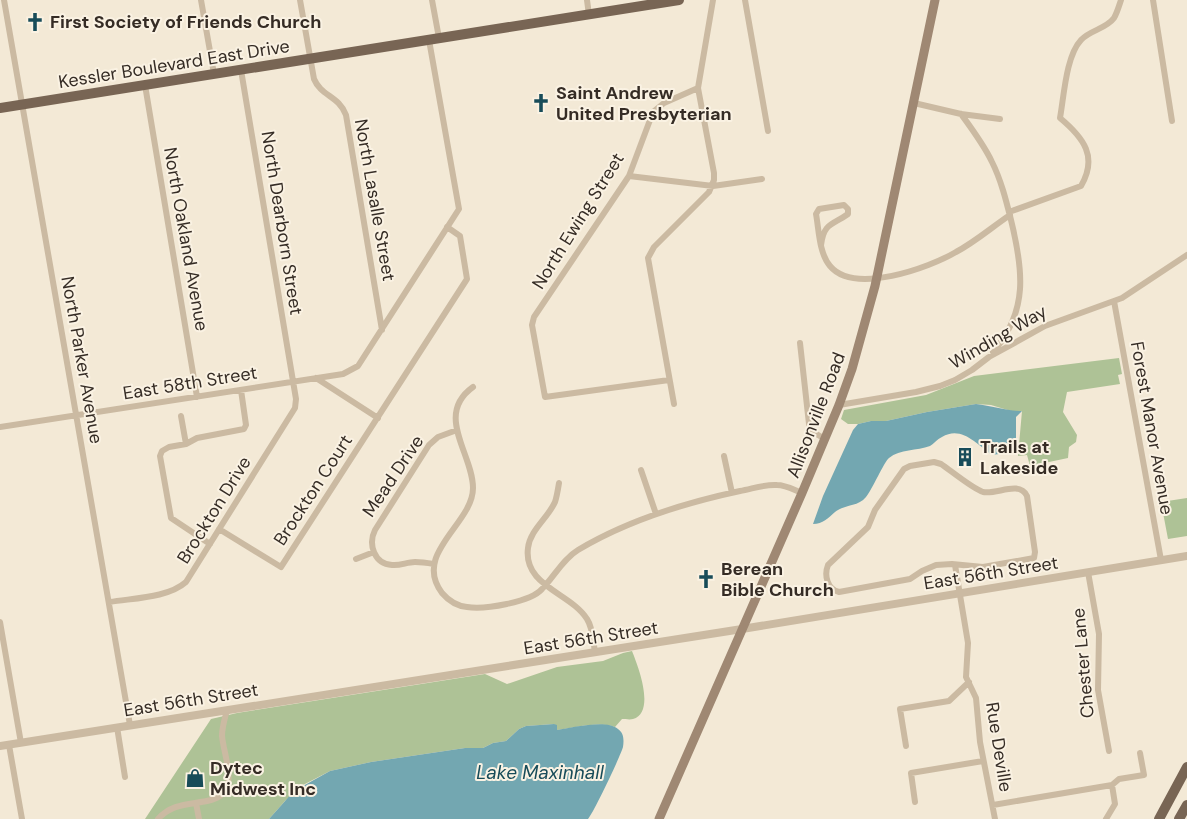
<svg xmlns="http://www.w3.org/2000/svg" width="1187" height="819" font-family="'DM Sans',sans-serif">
  <rect width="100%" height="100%" fill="#f3e9d6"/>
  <path fill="#aec296" d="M1119,358l3,16 -4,1 2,9 -53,8 -4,20 14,23 -1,7 -7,5 -1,11 -38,8 -3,-11 -9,1 4,-45h-11l-20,-6 -15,-1 -49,8 -41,9h-15l-13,3h-10l-7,-5 3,-9 82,-15 48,-19z
    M1187,498v38l-19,3 -7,-37z
    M632,651c6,15 24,61 1,68 -3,1 -8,0 -11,0l-7,8c-18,-6 -40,1 -58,3l-3,-6 -28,2 -7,3 -13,12 -13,2 -10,5h-18l-94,14 -41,9 -27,14 -18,16 -16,18h-124l66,-100 26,-6 248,-39 22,10 50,-17 46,-6 20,-8z"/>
  <path fill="#73a7b1" d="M976,404c16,2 31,7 46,7l-6,6v29l-3,6 -21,3c-15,-11 -31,-30 -50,-18 -5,2 -8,7 -12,9 -13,5 -30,3 -41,12 -5,4 -17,32 -23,39 -8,10 -21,7 -31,15 -7,6 -12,12 -22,12l10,-28 30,-66 5,-6 13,-3h15l41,-9z
    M554,724l3,1v5c15,-2 49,-11 61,-1 6,4 6,11 5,18 -2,8 -30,67 -35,72h-319l25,-28 36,-20 41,-9 94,-14h18l10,-5 13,-2 13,-12 7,-3z"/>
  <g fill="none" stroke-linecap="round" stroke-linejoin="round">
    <path stroke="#cbbaa2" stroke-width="6" d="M4,0l126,725
      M201,0l13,74
      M300,0l14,79c7,17 25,17 32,36l36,215
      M432,0l7,38
      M587,0l2,15
      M745,0l23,131
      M1153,0l19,121
      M145,85l52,312
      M914,103l47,11 39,5
      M961,114c11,15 23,31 31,48 9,18 14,38 19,58 12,49 18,91 -18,132
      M629,176l84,10 49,-7
      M1009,212l72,-26c17,-29 3,-48 -21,-68 4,-22 6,-62 21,-78 9,-10 25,-11 33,-22 3,-5 5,-12 7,-18
      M821,245c3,-23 12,-20 27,-31v-5l-4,-4 -25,4 -3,5c3,16 3,39 14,52 24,29 99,2 126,-14 19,-10 36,-25 54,-37
      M1114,301l47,259
      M800,343l9,81 4,8 12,7
      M316,378l62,40
      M669,380l-124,17 -13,-72 2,-8 95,-141 24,-64 11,-9 34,-15
      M473,387c-39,28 0,67 0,101 0,36 -61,65 -31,105 6,7 15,13 25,14 17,3 64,-5 75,-18 12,-12 21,-30 36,-39 50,-30 106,-47 162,-59 12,-2 25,-7 37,-6 9,0 17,5 25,8
      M674,404l-26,-146 6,-11 55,-55 5,-12v-7l-16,-85 15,-88
      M839,405l77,-13 24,-6 15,-6 17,-10 17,-13 56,-31 77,-28 65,-43
      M181,416l5,28
      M0,427l343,-53 15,-8 101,-157 -30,-169
      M724,456l8,37
      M934,462l7,2c9,6 32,25 42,28 14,3 36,-12 44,4l8,56 -1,6 -51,9 -31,-3 -16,1 -14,6 -12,8 -71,13c-12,-3 -15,-17 -11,-27l40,-38 7,-17 29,-41 6,-3z
      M641,470l15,44
      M559,483c-1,6 -2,13 -4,19 -7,16 -25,28 -27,46 -5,38 43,45 59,71 6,9 6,22 8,33
      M219,529l62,38 186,-288 -7,-43 -13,-9
      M210,544l-39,-26 -11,-62 2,-5 7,-4 17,-3 11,-6 47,-9 2,-4 -5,-35
      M356,559l18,-7
      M434,564c-6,-1 -13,-2 -19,-2 -8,0 -15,4 -23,3 -18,-1 -24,-21 -17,-35l54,-85 9,-8 19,-7
      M955,565l13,78 -2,34 10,21 4,44 15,77
      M1088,572l11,62 -1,56 11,61
      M110,602c23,-4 58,-4 76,-20l109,-174 1,-9 -55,-329
      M0,622l21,121
      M117,727l8,50
      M9,745l13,74
      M906,746l-6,-37 49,-8 20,-19
      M915,802l-4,-29 72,-12
      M196,803l3,16
      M993,805l119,-20 7,-6 25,-4 -4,-22
      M158,819c15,-17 34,-14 53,-19 30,-8 13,-42 11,-64 0,-9 3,-18 5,-26
      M1106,819l9,-15 -3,-19"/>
    <path stroke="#cbbaa2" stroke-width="8" d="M0,746l742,-117 445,-73"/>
    <path stroke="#9f8873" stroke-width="9" d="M659,819l143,-326 37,-88 13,-36 23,-83 60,-286"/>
    <path stroke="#786554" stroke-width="10" d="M0,108l679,-108
      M1159,819l28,-52
      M1179,819l8,-14"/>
  </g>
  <defs>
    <g id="church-bare" transform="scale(1.5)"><path d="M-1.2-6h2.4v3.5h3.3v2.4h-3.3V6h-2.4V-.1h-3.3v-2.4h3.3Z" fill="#184c59" stroke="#faf2e3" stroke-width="2.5" paint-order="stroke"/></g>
    <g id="building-bare" transform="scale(1.5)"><path d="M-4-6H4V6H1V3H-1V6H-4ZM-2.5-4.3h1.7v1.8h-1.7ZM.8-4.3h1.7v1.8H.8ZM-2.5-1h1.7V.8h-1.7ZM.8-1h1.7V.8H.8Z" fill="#184c59" stroke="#faf2e3" stroke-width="2.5" paint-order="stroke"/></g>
    <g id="shop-bare" transform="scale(1.5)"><path d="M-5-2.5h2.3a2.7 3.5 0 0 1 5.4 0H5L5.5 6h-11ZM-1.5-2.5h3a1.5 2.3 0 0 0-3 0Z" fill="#184c59" stroke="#faf2e3" stroke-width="2.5" paint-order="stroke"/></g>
  </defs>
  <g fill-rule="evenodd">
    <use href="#church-bare" x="35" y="22"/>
    <use href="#church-bare" x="541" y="103"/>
    <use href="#building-bare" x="965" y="457"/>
    <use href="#church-bare" x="706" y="579"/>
    <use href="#shop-bare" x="195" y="778"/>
  </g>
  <g text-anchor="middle" stroke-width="4" stroke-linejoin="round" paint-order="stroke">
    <g font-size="18" font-weight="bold" fill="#352c25" stroke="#faf2e3" text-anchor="start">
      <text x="50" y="28">First Society of Friends Church</text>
      <text x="556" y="99">Saint Andrew<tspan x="556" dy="21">United Presbyterian</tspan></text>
      <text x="980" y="453">Trails at<tspan x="980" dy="21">Lakeside</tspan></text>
      <text x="721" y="575">Berean<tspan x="721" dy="21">Bible Church</tspan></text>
      <text x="210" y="774">Dytec<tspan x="210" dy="21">Midwest Inc</tspan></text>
    </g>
    <g font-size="18" fill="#352c25" stroke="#faf2e3">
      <text transform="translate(174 64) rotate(-9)" y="6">Kessler Boulevard East Drive</text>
      <text transform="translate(375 200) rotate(80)" y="6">North Lasalle Street</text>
      <text transform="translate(578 221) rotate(-58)" y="6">North Ewing Street</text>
      <text transform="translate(282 223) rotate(81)" y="6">North Dearborn Street</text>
      <text transform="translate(186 239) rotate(80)" y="6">North Oakland Avenue</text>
      <text transform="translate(998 337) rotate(-30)" y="6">Winding Way</text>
      <text transform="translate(82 360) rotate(80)" y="6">North Parker Avenue</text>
      <text transform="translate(190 383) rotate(-9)" y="6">East 58th Street</text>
      <text transform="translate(816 415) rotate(-69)" y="6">Allisonville Road</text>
      <text transform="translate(1152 428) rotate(80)" y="6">Forest Manor Avenue</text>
      <text transform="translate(393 476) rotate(-56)" y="6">Mead Drive</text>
      <text transform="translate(313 490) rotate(-57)" y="6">Brockton Court</text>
      <text transform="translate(214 510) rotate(-58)" y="6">Brockton Drive</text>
      <text transform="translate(991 573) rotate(-9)" y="6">East 56th Street</text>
      <text transform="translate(591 638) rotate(-9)" y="6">East 56th Street</text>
      <text transform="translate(1083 663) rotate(-95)" y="6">Chester Lane</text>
      <text transform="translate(191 700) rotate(-9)" y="6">East 56th Street</text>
      <text transform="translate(999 747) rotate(81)" y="6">Rue Deville</text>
    </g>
    <g font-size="19" font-style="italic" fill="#184c59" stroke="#faf2e3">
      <text x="540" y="779">Lake Maxinhall</text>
    </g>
  </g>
</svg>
